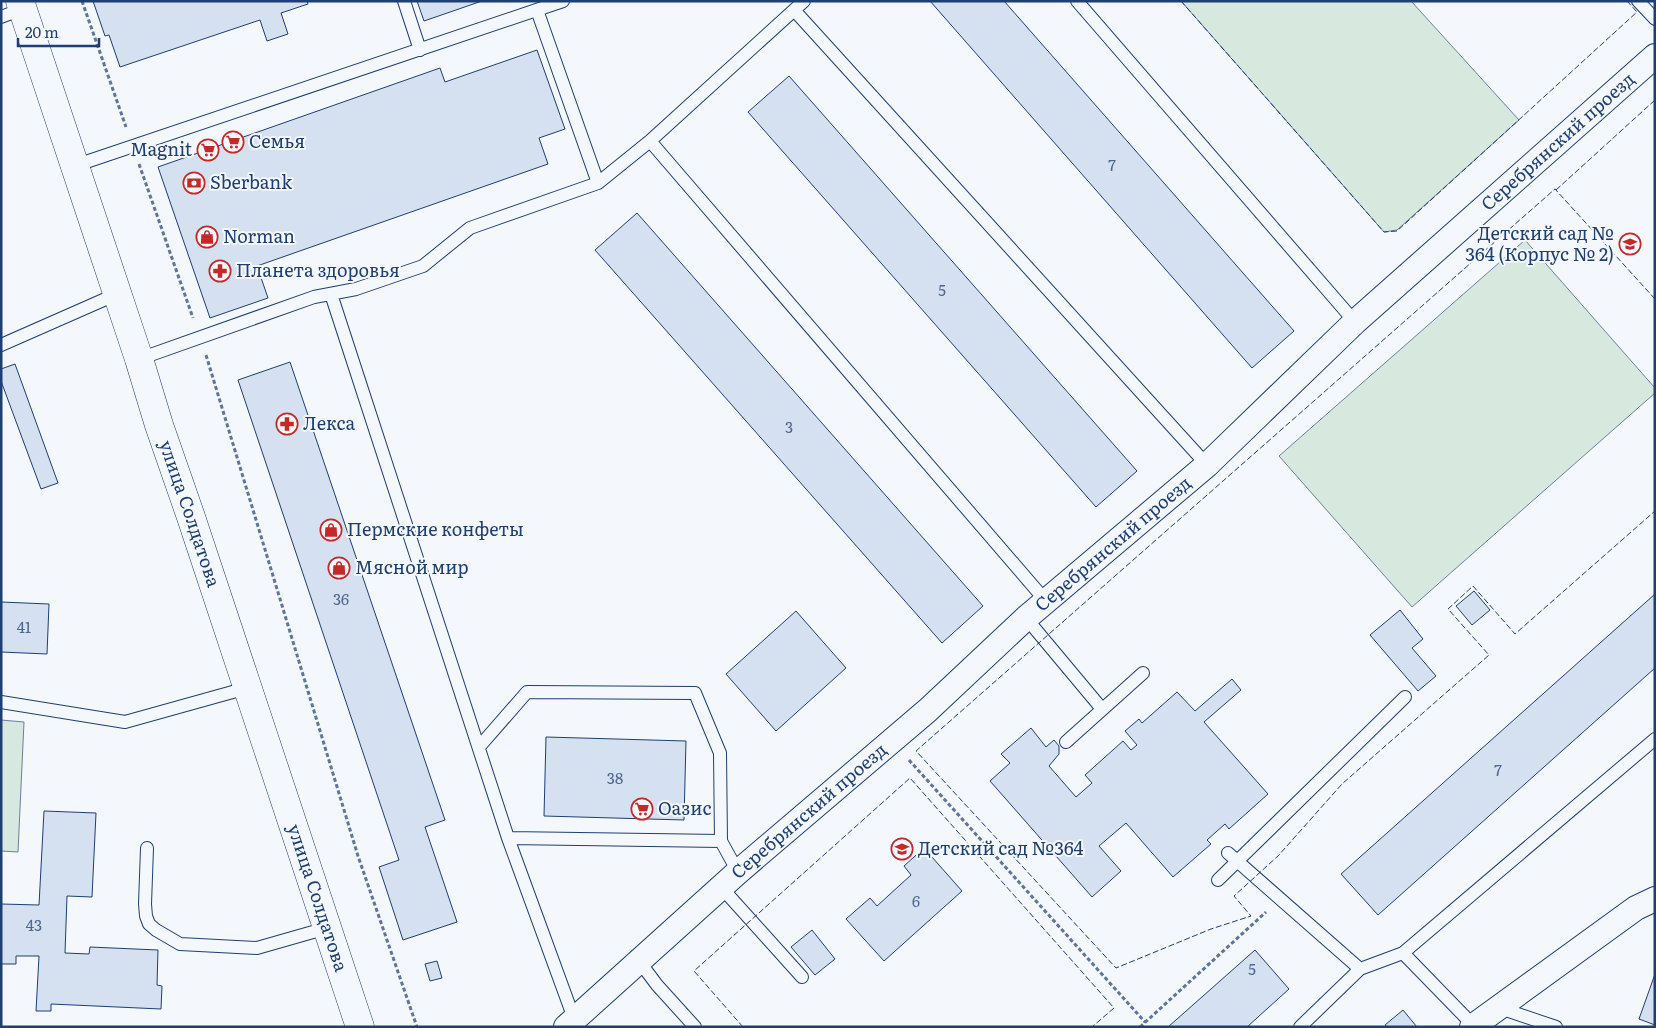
<svg xmlns="http://www.w3.org/2000/svg" width="1656" height="1028" font-family="Literata,serif">
  <rect width="100%" height="100%" fill="#f4f7fb"/>
  <path fill="#d7e8df" stroke="#687fa3" d="M1181,1h230l108,119 -122,110 -13,2z
    M1525,240l130,148v5l-243,214 -133,-151z
    M1,720l23,2 -6,130 -17,-1z"/>
  <path fill="#d5e0f0" stroke="#1d3f73" d="M93,1h214l1,3 -27,9 7,21 -21,7 -7,-21 -140,47 -11,-32 -4,1z
    M417,1h65l-58,20z
    M930,1h74l290,330 -42,37z
    M537,50l28,79 -26,9 9,26 -291,102 11,32 -58,20 -52,-151 282,-99 5,14z
    M789,76l348,395 -41,36 -348,-395z
    M637,213l346,393 -41,37 -347,-393z
    M290,362l155,458 -20,7 32,95 -54,18 -24,-73 20,-7 -161,-480z
    M15,364l43,119 -17,6 -40,-108v-12z
    M1474,591l16,19 -18,15 -16,-19z
    M1655,594v74l-277,247 -37,-41z
    M1,602l48,2 -2,50 -46,-2z
    M1400,610l23,29 -11,9 24,28 -18,15 -48,-56z
    M796,611l50,57 -70,63 -50,-57z
    M1232,679l9,11 -37,32 64,72 -39,35 -4,-5 -18,16 4,4 -38,33 -47,-54 -27,23 22,25 -29,26 -102,-116 20,-18 -9,-9 30,-26 15,19 8,-7 5,6v8l-10,12 27,31 16,-14 -7,-8 38,-34 8,9 6,-5 -12,-14 14,-12 3,4 35,-31 18,19z
    M546,737l140,4 -2,79 -140,-4z
    M44,811l52,2 -4,84 -25,-1 -2,57 24,1 1,-7 68,3 -1,35 5,1 -1,23 -110,-5v7h-15l3,-55h-23v8h-15v-60l38,1z
    M924,848l38,43 -78,70 -38,-42 24,-21 7,8 34,-31 -7,-9z
    M812,930l23,29 -20,16 -24,-28z
    M1255,950l34,39 -42,38h-79z
    M437,961l5,17 -12,3 -5,-17z
    M1655,974v51l-16,-6z
    M1403,1010l14,17h-30l-2,-2z"/>
  <g fill="none" stroke-linecap="round" stroke-linejoin="round">
    <g stroke="#1d3f73" stroke-width="14">
      <path id="service" d="M404,1l16,49
        M1077,1l278,321
        M1638,1l17,18
        M537,10l61,173
        M794,10l413,455
        M1,17l21,-8
        M650,141l395,459
        M74,166l489,-165
        M331,294l177,544 68,186
        M1,345l116,-51
        M139,359l175,-62 42,-8 67,-23 47,-38 128,-45 52,-42 154,-140
        M1026,618l76,91
        M1,702l124,20 122,-34
        M1066,742l77,-69
        M479,747l48,-55 168,1 25,60 1,88
        M508,838l213,3 17,31
        M147,848l-2,56 1,12 3,8 7,6 24,14 77,4 70,-20
        M1228,853l132,116 43,-16 70,72
        M1218,880l187,-183
        M721,887l81,90
        M1403,953l252,-214
        M639,961l18,24 38,42
        M1497,1007l59,20
        M1300,1027l60,-58"/>
    </g>
    <g stroke="#1d3f73" stroke-width="26">
      <g id="minor">
        <path id="s1" d="M566,1027l172,-155 190,-162 98,-92 181,-153 148,-143 300,-266"/>
        <path d="M1472,1027l164,-119 19,-9"/>
      </g>
    </g>
    <g stroke="#1d3f73" stroke-width="29">
      <g id="secondary">
        <path id="s2" d="M20,1l119,358 20,66 32,92 169,510"/>
      </g>
    </g>
    <path stroke="#5e769c" stroke-width="3" stroke-dasharray="4 2.5" stroke-linecap="butt" d="M82,1l44,126
      M139,164l54,154
      M206,355l152,501 59,171
      M909,760l236,262
      M1140,1027l126,-115"/>
    <use href="#service" stroke="#f4f7fb" stroke-width="12"/>
    <use href="#minor" stroke="#f4f7fb" stroke-width="24"/>
    <use href="#secondary" stroke="#f4f7fb" stroke-width="28"/>
    <path stroke="#1d3f73" stroke-width="1" stroke-dasharray="6 2.5" stroke-linecap="butt" d="M1181,1l203,231 13,-1 240,-219 -10,-11
      M1556,190l99,-90
      M1655,299l-100,-110 -639,562 200,217 95,-39 40,-13 -17,-20 44,-40 64,-72 147,-129 -41,-46 25,-23 42,48 140,-123
      M743,1027l-49,-56 216,-193 204,230 -22,19"/>
  </g>
  <defs>
    <g id="supermarket-ring" transform="scale(1.125)"><circle r="9.5" fill="#f4f7fb" stroke="#c62828" stroke-width="1.5"/><path d="M-6-5.5h2.5l.6 2H6L4.5 2H-2.5L-4.4-4H-6ZM-1.5 3.2a1.3 1.3 0 1 0 .1 0ZM3 3.2a1.3 1.3 0 1 0 .1 0Z" fill="#c62828"/></g>
    <g id="bank-ring" transform="scale(1.125)"><circle r="9.5" fill="#f4f7fb" stroke="#c62828" stroke-width="1.5"/><path d="M-6-4H6V4H-6ZM0-2.3a2.3 2.3 0 1 0 0 4.6a2.3 2.3 0 1 0 0-4.6Z" fill="#c62828"/></g>
    <g id="shop-ring" transform="scale(1.125)"><circle r="9.5" fill="#f4f7fb" stroke="#c62828" stroke-width="1.5"/><path d="M-5-2.5h2.3a2.7 3.5 0 0 1 5.4 0H5L5.5 6h-11ZM-1.5-2.5h3a1.5 2.3 0 0 0-3 0Z" fill="#c62828"/></g>
    <g id="school-ring" transform="scale(1.125)"><circle r="9.5" fill="#f4f7fb" stroke="#c62828" stroke-width="1.5"/><path d="M0-5L7-2L0 1L-7-2ZM-4 1L0 2.5L4 1V4Q0 6-4 4Z" fill="#c62828"/></g>
    <g id="pharmacy-ring" transform="scale(1.125)"><circle r="9.5" fill="#f4f7fb" stroke="#c62828" stroke-width="1.5"/><path d="M-2-6h4v4h4v4h-4v4h-4v-4h-4v-4h4Z" fill="#c62828"/></g>
  </defs>
  <g fill-rule="evenodd">
    <use href="#supermarket-ring" x="233" y="142"/>
    <use href="#supermarket-ring" x="208" y="150"/>
    <use href="#bank-ring" x="194" y="183"/>
    <use href="#shop-ring" x="207" y="237"/>
    <use href="#school-ring" x="1630" y="244"/>
    <use href="#pharmacy-ring" x="220" y="271"/>
    <use href="#pharmacy-ring" x="287" y="424"/>
    <use href="#shop-ring" x="331" y="530"/>
    <use href="#shop-ring" x="339" y="568"/>
    <use href="#supermarket-ring" x="642" y="809"/>
    <use href="#school-ring" x="902" y="849"/>
  </g>
  <g text-anchor="middle" stroke-width="4" stroke-linejoin="round" paint-order="stroke">
    <g font-size="15" fill="#4b6792">
      <text x="1112" y="171">7</text>
      <text x="942" y="296">5</text>
      <text x="789" y="433">3</text>
      <text x="341" y="605">36</text>
      <text x="24" y="633">41</text>
      <text x="1498" y="776">7</text>
      <text x="615" y="784">38</text>
      <text x="916" y="907">6</text>
      <text x="34" y="931">43</text>
      <text x="1252" y="975">5</text>
    </g>
    <g font-size="18" fill="#1d3f73" stroke="#f4f7fb" text-anchor="start">
      <text x="249" y="148">Семья</text>
      <text x="192" y="156" text-anchor="end">Magnit</text>
      <text x="210" y="189">Sberbank</text>
      <text x="1614" y="240" text-anchor="end">Детский сад №<tspan x="1614" dy="21">364 (Корпус № 2)</tspan></text>
      <text x="223" y="243">Norman</text>
      <text x="236" y="277">Планета здоровья</text>
      <text x="303" y="430">Лекса</text>
      <text x="347" y="536">Пермские конфеты</text>
      <text x="355" y="574">Мясной мир</text>
      <text x="658" y="815">Оазис</text>
      <text x="918" y="855">Детский сад №364</text>
    </g>
    <g font-size="18" fill="#1d3f73" stroke="#f4f7fb">
      <text dy="6" stroke="none"><textPath href="#s1" startOffset="1330">Серебрянский проезд</textPath></text>
      <text dy="6" stroke="none"><textPath href="#s2" startOffset="540">улица Солдатова</textPath></text>
      <text dy="6" stroke="none"><textPath href="#s1" startOffset="730">Серебрянский проезд</textPath></text>
      <text dy="6" stroke="none"><textPath href="#s1" startOffset="325">Серебрянский проезд</textPath></text>
      <text dy="6" stroke="none"><textPath href="#s2" startOffset="945">улица Солдатова</textPath></text>
    </g>
  </g>
  <rect width="1656" height="1028" fill="none" stroke="#1d3f73" stroke-width="5"/>
  <path d="M18 38v8h81v-8" fill="none" stroke="#1d3f73" stroke-width="2.5"/>
  <text x="25" y="38" font-size="15" fill="#1d3f73" stroke="#f4f7fb" stroke-width="4" paint-order="stroke">20 m</text>
</svg>
